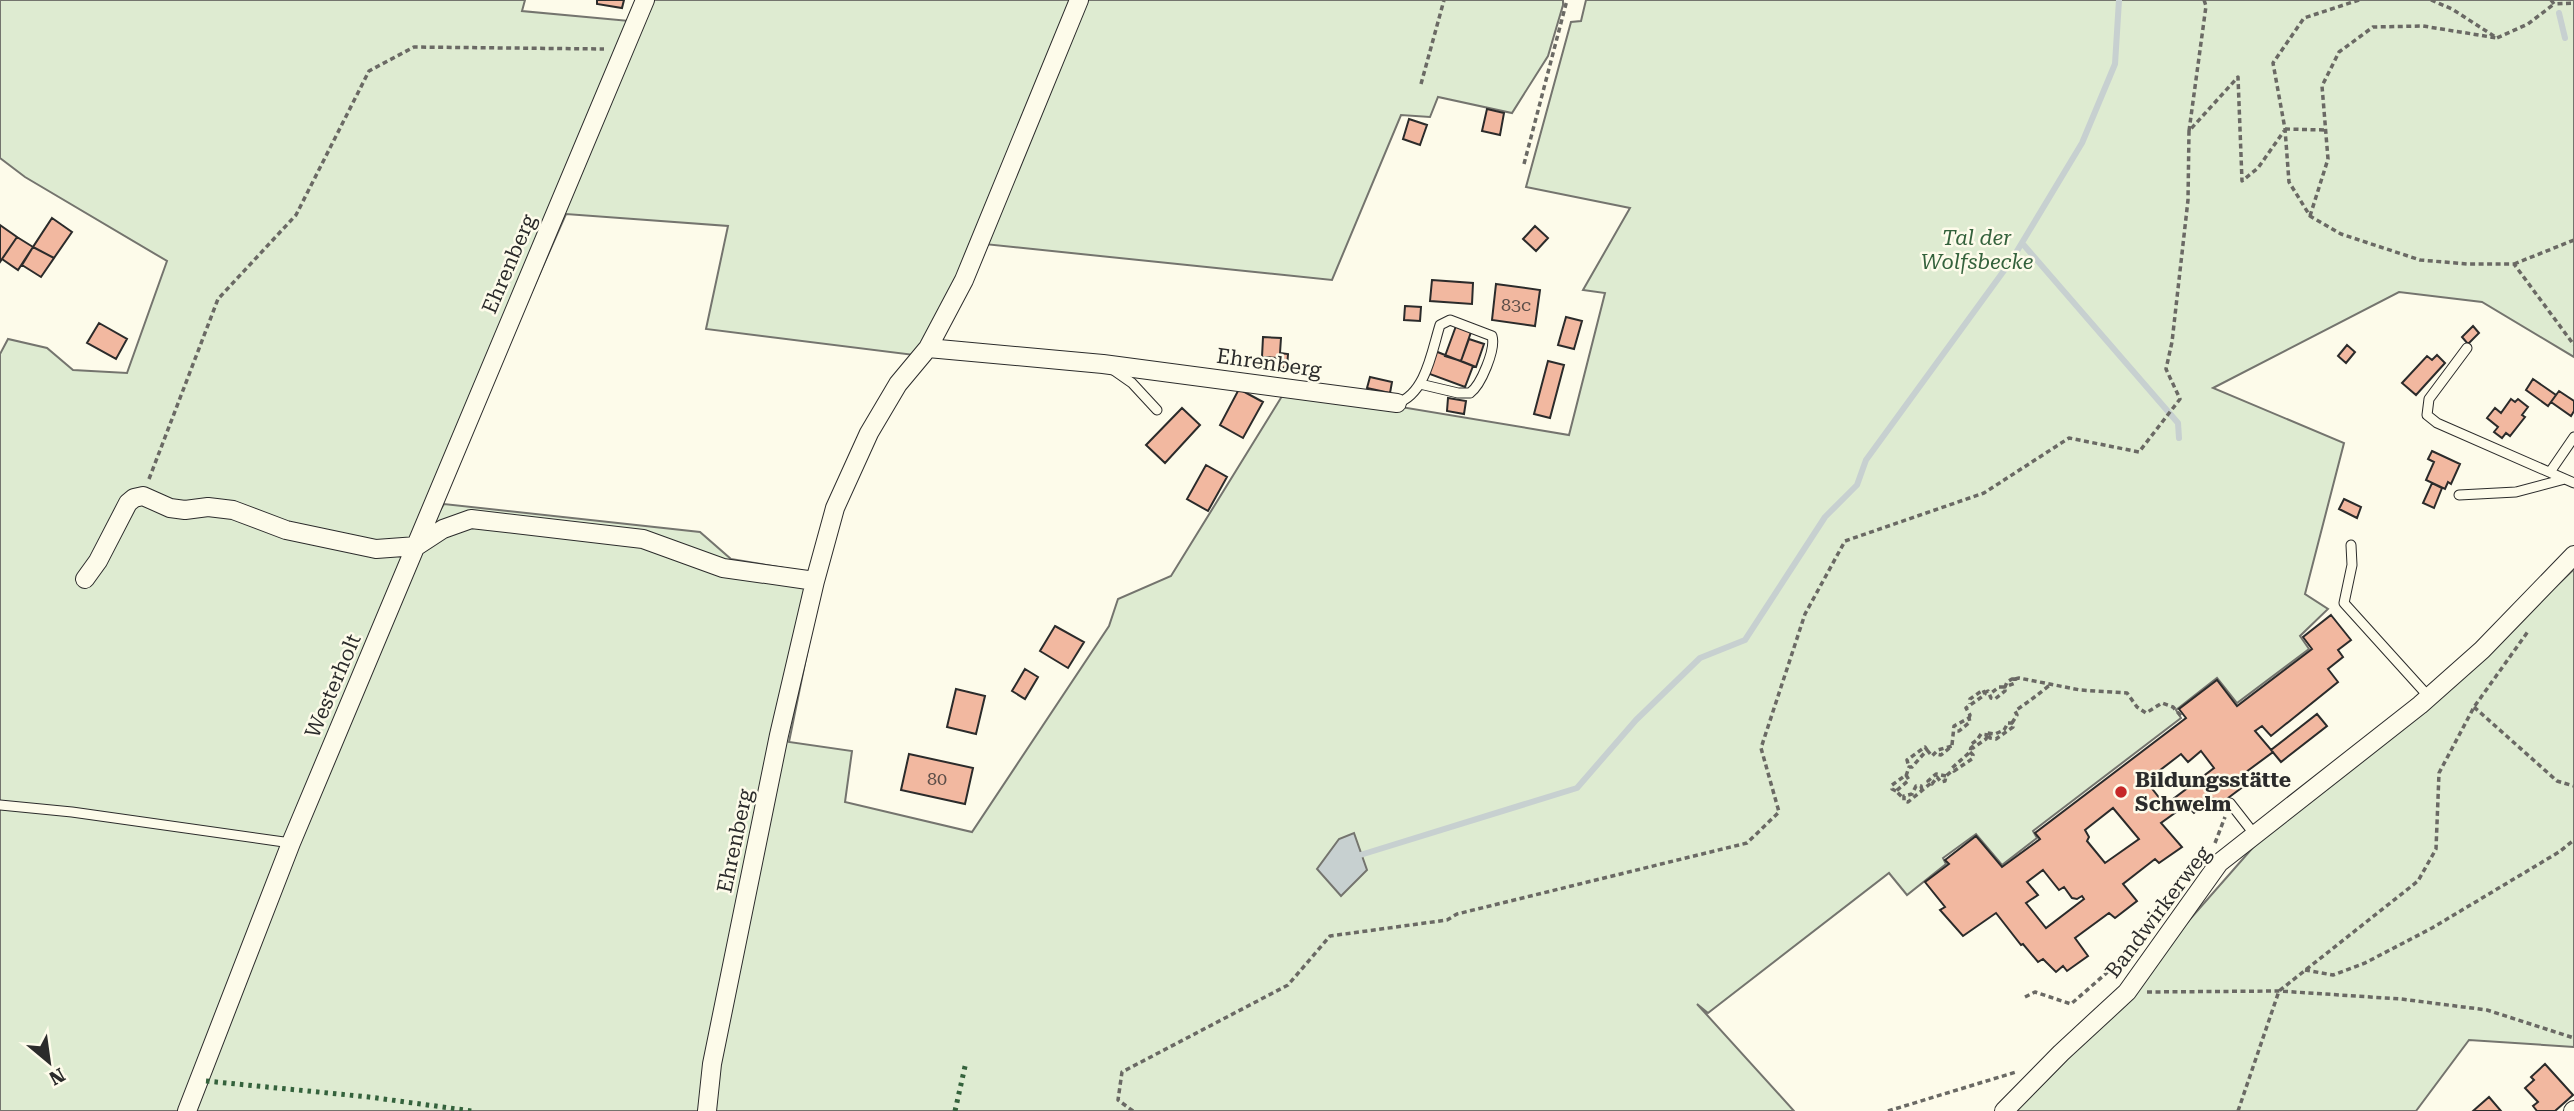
<svg xmlns="http://www.w3.org/2000/svg" width="2574" height="1111" font-family="'Roboto Serif',serif">
  <rect width="100%" height="100%" fill="#fdfbea"/>
  <path fill="#deebd1" stroke="#74746e" stroke-width="2" d="M0,0h525l-3,11 118,11 10,-22h428l-133,309 -31,46 -208,-26 22,-103 -162,-12 -142,322 20,-32 256,28 31,27 83,14 1,41 -26,128 63,9 -7,51 127,30 137,-206 9,-27 53,-23 116,-188 282,47 36,-142 -22,-3 47,-82 -104,-21 45,-165 10,-1 5,-21h988v357l-92,-55 -83,-10 -186,96 131,55 -39,151 23,15 -28,27 9,13 -72,54 -20,-25 -41,32 5,8 -148,113 4,7 -35,27 -26,-31 -33,24 3,6 -39,31 -18,-22 -181,140 -11,-9 97,107h-1794v-757l8,-15 39,9 26,22 54,3 40,-112 -142,-84 -25,-19z
    M1083,0h480v5l-15,51 -36,57 -74,-16 -8,20 -29,-2 -69,165 -348,-36z
    M2574,569v478l-105,-7 -53,71h-400l53,-54 194,-221 261,-219z"/>
  <path fill="#c7d0d0" stroke="#74746e" stroke-width="2" d="M1354,833l13,37 -26,26 -24,-27 22,-30z"/>
  <g fill="none" stroke-linecap="round" stroke-linejoin="round">
    <path stroke="#c7d0d0" stroke-width="6" d="M2559,13l6,25
      M2022,243l156,180 1,15
      M1357,856l220,-68 59,-68 64,-62 45,-18 80,-123 32,-32 9,-25 145,-199 71,-118 33,-79 4,-64"/>
  </g>
  <path fill="#f2b8a0" stroke="#2b2b2b" stroke-width="2" fill-rule="evenodd" d="M597,0h27l-2,8 -25,-4z
    M1487,109l17,4 -4,22 -18,-4z
    M1409,119l18,6 -7,20 -17,-6z
    M52,218l20,14 -18,26 -21,-11z
    M0,225l17,12 -17,25z
    M1535,226l13,12 -12,13 -13,-12z
    M17,237l16,10 -15,23 -16,-11z
    M33,247l21,11 -13,19 -19,-12z
    M1432,280l41,3 -1,21 -42,-3z
    M1496,284l44,6 -5,36 -43,-6z
    M1405,306l16,1 -1,14 -16,-1z
    M1566,317l16,4 -8,28 -16,-4z
    M99,323l28,16 -11,20 -29,-16z
    M1456,326l15,6 -10,29 -16,-5z
    M2473,326l6,7 -11,11 -6,-7z
    M1263,337l18,1 -1,15 8,1 -1,14 -8,-1v-9l-17,-1z
    M1469,339l15,5 -8,23 -15,-6z
    M2347,345l8,7 -9,11 -8,-7z
    M1435,351l38,15 -8,21 -38,-14z
    M2437,355l8,8 -29,32 -14,-12 25,-27 5,4z
    M1548,361l16,4 -14,53 -16,-4z
    M1370,377l22,5 -2,11 -23,-5z
    M2533,379l23,16 -8,11 -22,-16z
    M1239,389l24,13 -20,36 -23,-13z
    M2559,391l15,10v10l-3,5 -20,-14z
    M1448,398l18,3 -2,13 -17,-3z
    M2511,399l4,3 3,-3 10,8 -6,8 3,2 -15,19 -4,-3 -4,5 -8,-6 4,-5 -11,-9 8,-10 6,5z
    M1182,408l18,17 -35,38 -19,-18z
    M2432,451l28,13 -9,20 -3,-2 -3,7 -19,-9 8,-18 -6,-3z
    M1206,465l21,12 -19,34 -21,-12z
    M2432,483l10,5 -8,20 -11,-5z
    M2344,499l17,8 -4,11 -18,-9z
    M2331,615l20,25 -13,10 5,7 -15,12 10,13 -67,54 -9,-10 -7,5 18,21 -35,26 6,8 -20,15 -13,-3 -17,15 -8,-8 -25,18 21,24 -23,16 -4,-4 -32,25 14,17 -22,17 -6,-5 -34,25 13,18 -21,15 -4,-5 -7,6 -13,-13 -5,3 -15,-18 -2,1 -25,-32 -33,23 -23,-26 5,-3 -20,-25 24,-18 -4,-4 31,-24 26,31 38,-28 -5,-6 151,-115 -7,-9 38,-29 20,26 75,-57 -9,-12zM2201,751l13,17 -49,37 -19,-24 35,-27 7,8zM2113,808l26,31 -34,24 -18,-22 2,-4 -4,-7zM2043,870l16,20 5,-3 8,11 5,1 5,-3 2,3 -38,29 -20,-25 12,-8 -11,-13z
    M1055,626l29,16 -16,26 -28,-17z
    M1025,669l13,8 -13,22 -13,-8z
    M956,689l29,7 -9,38 -29,-7z
    M2317,714l10,12 -46,36 -10,-12z
    M909,754l64,14 -8,36 -64,-14z
    M2545,1064l28,31 -18,16h-18l-4,-5 5,-4 -13,-14 9,-8 -3,-3z
    M2489,1097l12,14h-28z"/>
  <g fill="none" stroke-linecap="round" stroke-linejoin="round">
    <g stroke="#2b2b2b" stroke-width="11">
      <path id="lane" d="M2467,348l-38,51 -2,16 10,8 137,60
        M1112,369l20,14 25,27
        M1397,403c29,-9 35,-53 43,-78l10,-5 42,16c4,13 -11,49 -22,57h-12l-38,-9
        M2550,472l24,-35
        M2459,495l57,-3 49,-13
        M2351,545l1,20 -8,38 85,94
        M2230,803l25,32
        M0,805l72,7 219,31"/>
    </g>
    <g stroke="#2b2b2b" stroke-width="20">
      <path id="street" d="M928,348l175,16 294,39
        M85,579l13,-18 30,-58 6,-5 9,-2 27,12 15,2 23,-3 25,3 53,20 90,19 41,-3 26,-17 28,-10 172,20 80,29 92,13
        M187,1111l104,-268 354,-843
        M707,1111l5,-47 67,-329 36,-154 20,-73 34,-75 29,-49 30,-36 36,-68 115,-280
        M2004,1111l57,-58 66,-61 92,-129 201,-158 62,-55 92,-95
        M2573,1111l1,-1"/>
    </g>
    <path stroke="#6a6964" stroke-width="3.5" stroke-dasharray="5 3.5" stroke-linecap="butt" d="M2204,0l2,6 -17,125 49,-54 4,104 16,-13 26,-37
      M2359,0l-55,18 -31,45 12,66 4,53 21,34 31,18 79,26 47,4h47l60,81
      M2431,0l21,9 45,29 31,-14 26,-20
      M2551,0l3,4 20,-1
      M1421,84l23,-84
      M2285,129l40,1
      M1524,164l43,-164
      M2310,216l18,-57 -6,-73 17,-34 34,-25 50,-1 74,12
      M2514,264l60,-24
      M149,479l69,-180 78,-84 73,-144 45,-24 190,2
      M2012,679h3v4l-10,4 2,-5z
      M2015,679l4,-1 61,12 47,3 10,14 9,6 16,-10 11,4 9,10
      M1984,693l4,-2 3,7 4,1 10,-8v-4h-6l-9,7
      M2474,707l83,74 17,5
      M1969,718l1,-3 -4,-7 17,-12 2,-2 -2,-4 -13,9v5
      M2008,723h5v4l-17,12 -6,-1 -3,-5 8,1 9,-4z
      M2012,723l5,-8 -2,-4c13,-9 24,-17 36,-27
      M1987,736l-1,3 -13,9 -3,-3 7,-5 4,-6 7,1
      M1952,745l2,-19 15,-8 1,4 -11,9h-5
      M1927,750l5,6 6,-6 14,-4 -11,9 -5,-1
      M1970,752l3,3 -1,4 -18,12 -2,-3 18,-16 1,-5
      M1906,776l3,-9h3l15,-17 -2,-3 -18,13 2,7
      M1946,776l-10,-2 -8,7 4,3 5,-7 4,5 4,-1 1,-5 7,-6
      M1922,790l-1,-4h-5l-4,8 -8,2v5l4,1 23,-19
      M1896,791l-4,-2v-4l14,-10 3,5 -13,11 7,7
      M2215,843l10,-26
      M2305,970l28,5 32,-12 67,-35 127,-76 15,-12
      M2147,992l132,-1 122,8 86,11 87,28
      M2025,997l10,-5 36,12 47,-41 11,-3
      M1133,1111l-15,-11 4,-28 166,-87 42,-49 117,-16 10,-6 290,-71 32,-31 -18,-64 44,-134 40,-73 139,-48 85,-55 70,14 41,-53 -14,-30 6,-27 16,-142 1,-69
      M1888,1111l128,-39
      M2238,1111l41,-120 139,-110 18,-32 3,-76 35,-66 55,-77"/>
    <use href="#lane" stroke="#fdfbea" stroke-width="9"/>
    <use href="#street" stroke="#fdfbea" stroke-width="18"/>
    <path stroke="#34623c" stroke-width="5" stroke-dasharray="3.5 5" stroke-linecap="butt" d="M206,1081l163,16 103,14
      M955,1111l11,-49"/>
  </g>
  <circle fill="#c62828" stroke="#fdfbea" stroke-width="2.5" cx="2121" cy="792" r="7"/>
  <g text-anchor="middle" stroke-width="5" stroke-linejoin="round" paint-order="stroke">
    <g font-size="18" fill="#5d4e48">
      <text x="1516" y="311">83c</text>
      <text x="937" y="785">80</text>
    </g>
    <g font-size="21" font-style="italic" fill="#34623c" stroke="#fdfbea">
      <text x="1977" y="245">Tal der<tspan x="1977" dy="24">Wolfsbecke</tspan></text>
    </g>
    <g font-size="21" fill="#2b2b2b" stroke="#fdfbea">
      <text transform="translate(509 264) rotate(-67)" y="7">Ehrenberg</text>
      <text transform="translate(1269 363) rotate(8)" y="7">Ehrenberg</text>
      <text transform="translate(333 686) rotate(-67)" y="7">Westerholt</text>
      <text transform="translate(735 841) rotate(-78)" y="7">Ehrenberg</text>
      <text transform="translate(2158 912) rotate(-53)" y="7">Bandwirkerweg</text>
    </g>
    <g font-size="21" font-weight="bold" fill="#2b2b2b" stroke="#fdfbea" text-anchor="start">
      <text x="2135" y="787">Bildungsstätte<tspan x="2135" dy="24">Schwelm</tspan></text>
    </g>
  </g>
  <g transform="translate(49 1062) rotate(151)" stroke="#fdfbea" stroke-width="5" paint-order="stroke">
  <path d="M0-5L12 26L0 18L-12 26Z" fill="#2b2b2b"/>
  <text y="-10" font-size="19" font-weight="bold" text-anchor="middle" fill="#2b2b2b">N</text>
  </g>
</svg>
